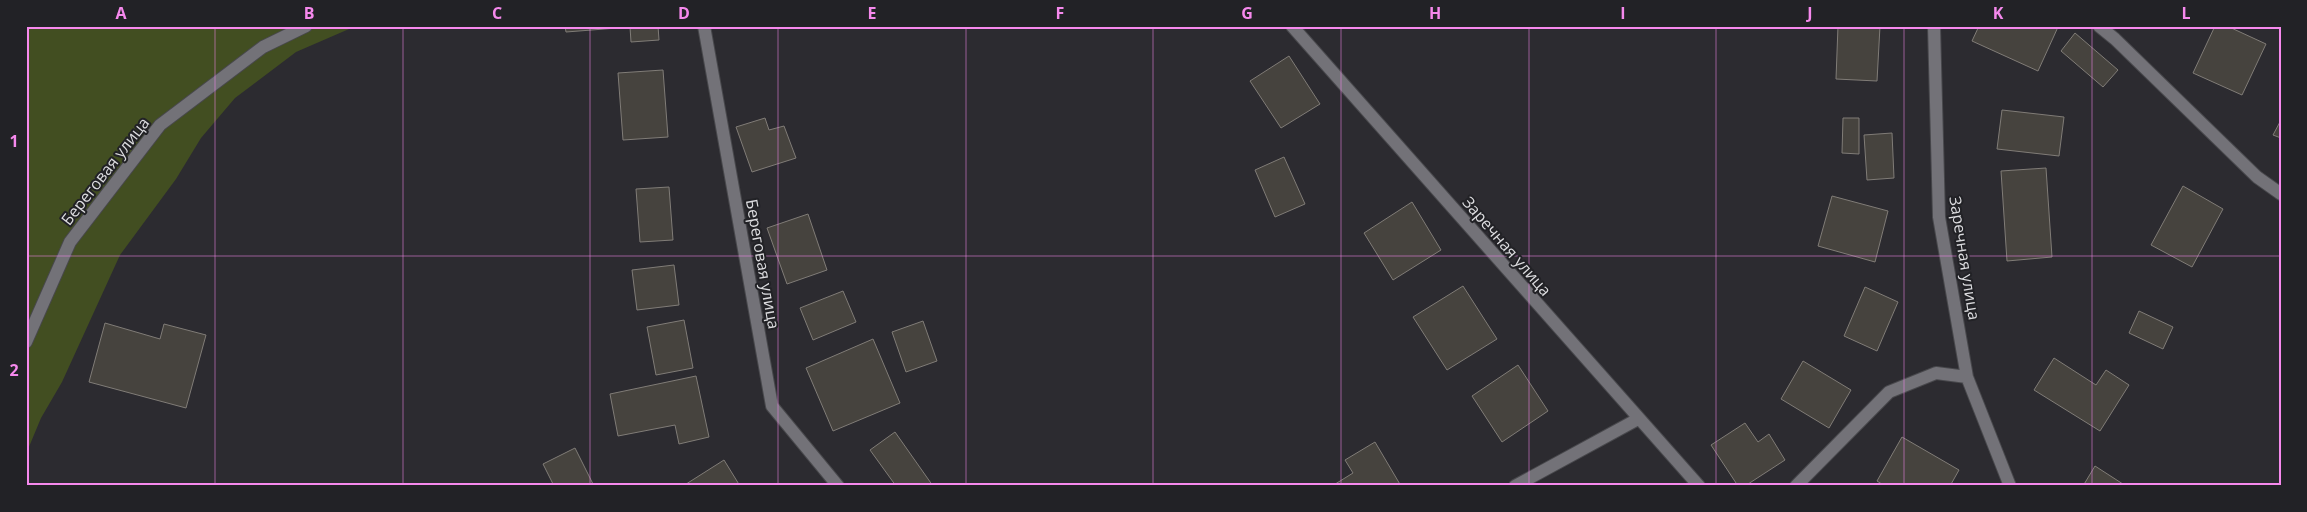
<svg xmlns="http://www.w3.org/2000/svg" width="2307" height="512" font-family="'Open Sans',sans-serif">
  <rect width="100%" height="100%" fill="#2c2b30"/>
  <path fill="#424e21" d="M26,26h330l-60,26 -61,46 -34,40 -25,41 -56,76 -58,127 -21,36 -15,36z"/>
  <path fill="#46433e" stroke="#807c77" d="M565,26h93l1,14 -28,2 -1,-15 -64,5z
    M1838,26h42l-3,55 -41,-2z
    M1979,26h76l3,1 -20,44 -66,-30z
    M2215,26h12l39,18 -24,51 -49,-22z
    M2075,33l43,37 -15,17 -42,-36z
    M1289,56l31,48 -39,24 -31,-47z
    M663,70l5,67 -45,3 -5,-67z
    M2002,110l62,7 -5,39 -62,-7z
    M765,118l4,12 15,-4 12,32 -44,14 -16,-45z
    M1843,118h16v36l-17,-1z
    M2281,120v18l-8,-3z
    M1892,133l2,45 -27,2 -3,-45z
    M1284,157l21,47 -30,13 -20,-47z
    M2046,168l6,89 -45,4 -6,-90z
    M2183,186l40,23 -31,58 -41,-22z
    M669,187l4,53 -33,2 -4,-53z
    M1832,196l56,15 -13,51 -57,-16z
    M1412,202l29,48 -48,30 -29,-47z
    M808,214l19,56 -40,14 -20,-56z
    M674,265l5,40 -42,5 -5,-40z
    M1463,286l34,53 -50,31 -34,-53z
    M1865,287l33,15 -21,49 -33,-15z
    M843,291l13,31 -43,18 -13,-32z
    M2139,311l34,16 -10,22 -34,-16z
    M684,320l9,48 -37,7 -9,-48z
    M923,321l14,40 -31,11 -14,-40z
    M105,323l55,16 4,-15 42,11 -20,73 -97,-26z
    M873,339l27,64 -67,28 -27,-63z
    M2054,358l42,27 10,-15 23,15 -29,46 -66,-41z
    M1803,361l48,29 -22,38 -48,-29z
    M1518,365l30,46 -46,31 -30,-46z
    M696,376l13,61 -30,7 -4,-19 -57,11 -8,-42z
    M1745,423l13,19 11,-8 16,26 -40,26h-7l-27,-41z
    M895,432l38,54h-37l-26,-36z
    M1902,437l57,33 -9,16h-65l-8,-5z
    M1375,442l26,44h-69l21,-13 -8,-13z
    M575,448l19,38h-40l-11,-22z
    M724,460l16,26h-57z
    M2095,466l31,20h-43z"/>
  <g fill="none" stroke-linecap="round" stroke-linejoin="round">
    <g stroke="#48484c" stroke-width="14">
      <path id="minor" d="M704,26l68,380 66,80
        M1292,26l407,460
        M1934,26l5,191 28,160 43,109
        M2099,26l16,13 142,138 24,17
        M26,342l44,-100 90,-117 103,-78 43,-21
        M1515,486l123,-67
        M1796,486l93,-94 47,-19 31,4"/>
    </g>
    <use href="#minor" stroke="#737278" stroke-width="12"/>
  </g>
  <path fill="none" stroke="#f689ed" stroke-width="1" stroke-opacity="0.55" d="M215,26v460M403,26v460M590,26v460M778,26v460M966,26v460M1153,26v460M1341,26v460M1529,26v460M1716,26v460M1904,26v460M2092,26v460M26,256h2255"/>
  <g text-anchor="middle" stroke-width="4" stroke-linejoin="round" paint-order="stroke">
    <g font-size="16" fill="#dcdcdf" stroke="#222226">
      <text transform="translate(105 171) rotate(-52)" y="6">Береговая улица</text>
      <text transform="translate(1507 246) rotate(49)" y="6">Заречная улица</text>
      <text transform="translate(1965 258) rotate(81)" y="6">Заречная улица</text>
      <text transform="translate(763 264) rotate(80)" y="6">Береговая улица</text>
    </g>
  </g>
  <rect width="2307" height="512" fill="none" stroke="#222226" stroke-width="55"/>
  <rect x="28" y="28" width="2252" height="456" fill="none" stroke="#f689ed" stroke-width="2"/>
  <g font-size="16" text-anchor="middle" font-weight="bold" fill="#f689ed">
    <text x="121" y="19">A</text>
    <text x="309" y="19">B</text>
    <text x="497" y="19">C</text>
    <text x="684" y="19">D</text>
    <text x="872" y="19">E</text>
    <text x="1060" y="19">F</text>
    <text x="1247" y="19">G</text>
    <text x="1435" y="19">H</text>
    <text x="1623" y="19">I</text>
    <text x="1810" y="19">J</text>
    <text x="1998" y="19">K</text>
    <text x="2186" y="19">L</text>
    <text x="14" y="147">1</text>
    <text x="14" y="376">2</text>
  </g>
</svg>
